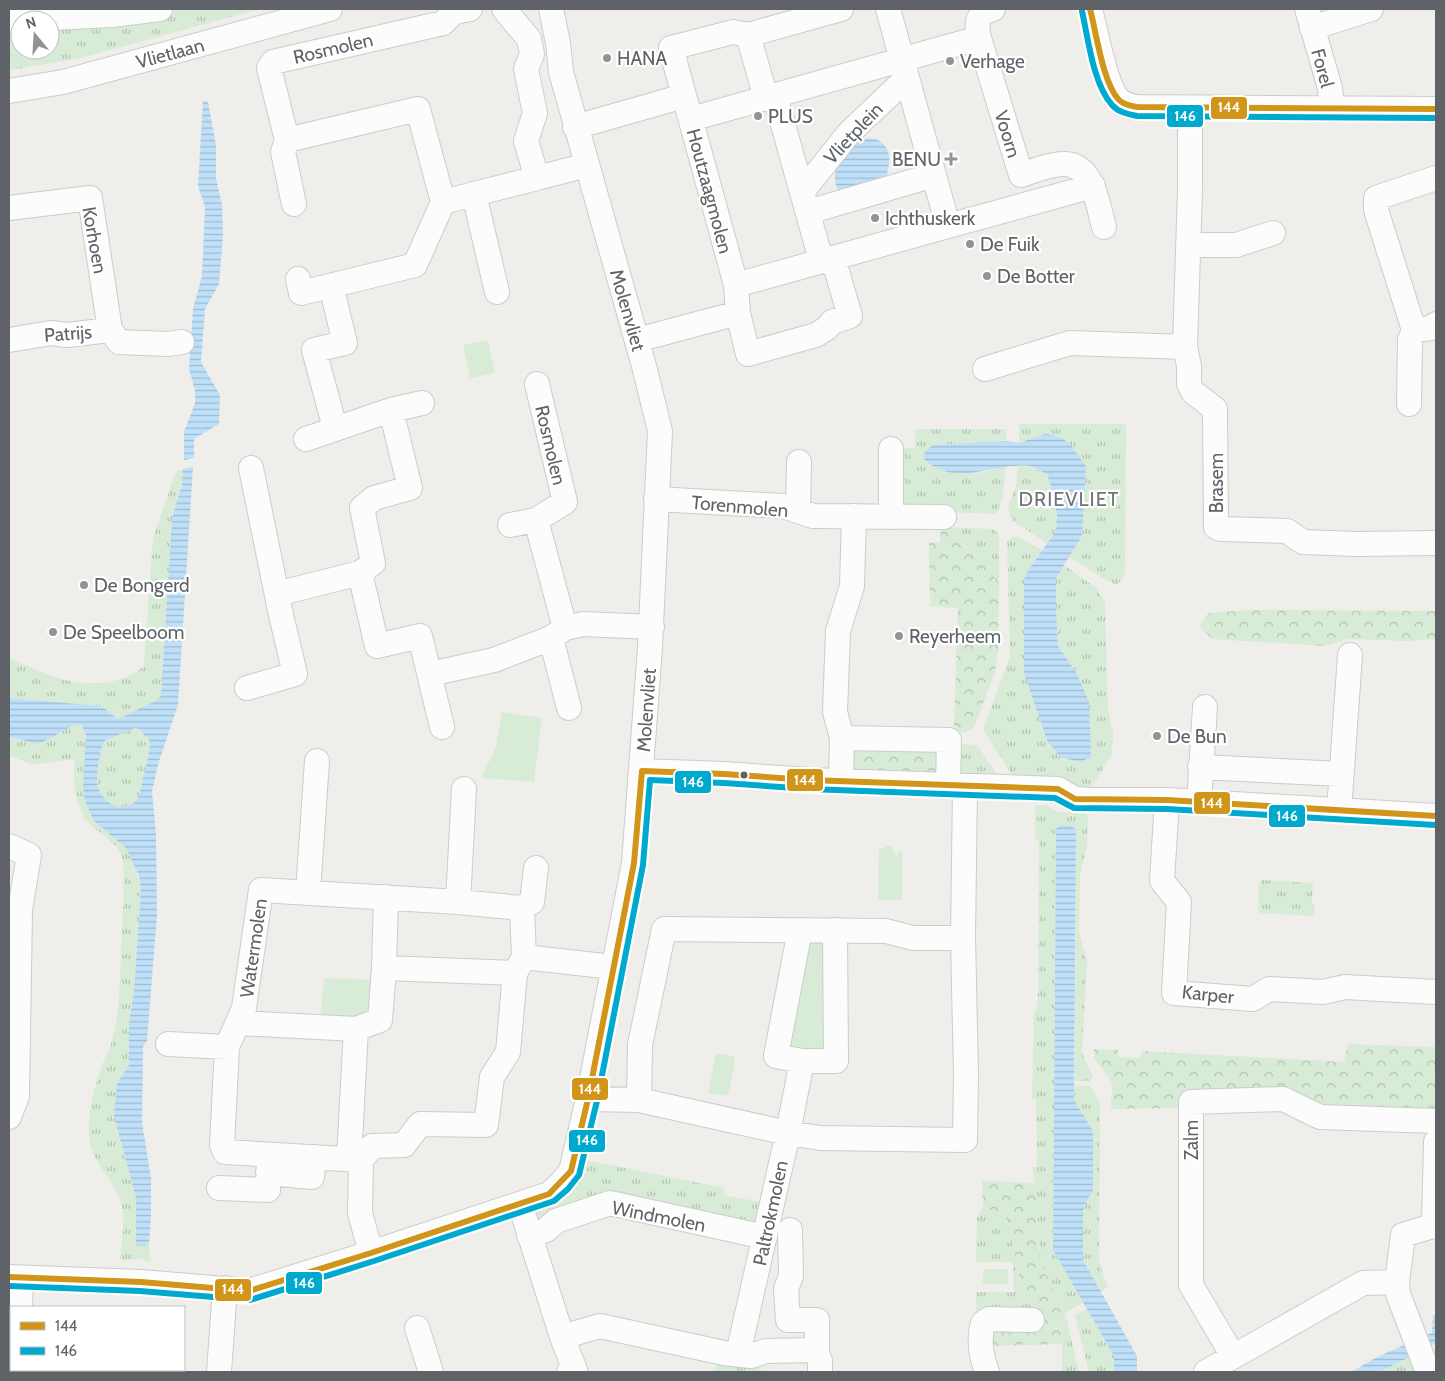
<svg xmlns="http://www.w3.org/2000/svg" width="1445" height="1381" font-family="Cabin,sans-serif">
  <defs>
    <pattern id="grass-tufts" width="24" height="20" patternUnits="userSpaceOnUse" patternTransform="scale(1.25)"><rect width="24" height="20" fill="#d8ebd6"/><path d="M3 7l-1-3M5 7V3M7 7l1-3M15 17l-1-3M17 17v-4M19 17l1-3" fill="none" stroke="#b2c2b1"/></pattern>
    <pattern id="forest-crowns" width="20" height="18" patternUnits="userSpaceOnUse" patternTransform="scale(1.25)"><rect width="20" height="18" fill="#d8ebd6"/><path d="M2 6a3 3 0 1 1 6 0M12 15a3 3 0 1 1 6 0" fill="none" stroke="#b2c2b1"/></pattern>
    <pattern id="water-rules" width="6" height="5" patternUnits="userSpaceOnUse" patternTransform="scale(1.25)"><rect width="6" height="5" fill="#bfe0f9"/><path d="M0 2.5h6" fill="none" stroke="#9eb9cd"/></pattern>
  </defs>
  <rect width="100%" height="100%" fill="#efeeea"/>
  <path fill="url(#grass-tufts)" d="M179,9h81l-183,50 -68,11v-38l11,-1v19h30v-23l98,-11z
    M1019,424h107l-1,151 -8,10 -13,-6 -35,-22 13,-21 -37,-102 -26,9z
    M915,429h91v12l-73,4 -8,6 -1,8 56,14 26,-7 -3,29 -6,19 -48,-2v-8h-46v-56h12z
    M1018,466l13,1 16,7c5,17 14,38 9,56 -1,4 -6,9 -9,13l-34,-22 -5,-13 8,-22z
    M183,469l-1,16 -10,33 -11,178 -3,5 -40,18 -17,-13 -92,-8v-40c37,16 71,34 112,21 8,-3 18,-7 23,-14l8,-116 2,-14 22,-64z
    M941,527l53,2 5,6v54c-12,-31 -33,-42 -58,-62z
    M1016,536l26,14 -13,19 62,187 -15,-84 -18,-26 -2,-41v-27l8,-13 31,22 10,15 3,107 5,26 -1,19 -23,37 -76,-15 -30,-46 27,-74 -3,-116z
    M76,724l6,1c4,9 4,17 8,26l-5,20 -2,17 12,33 30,26 10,18 6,24 -7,102 -5,32v42l-12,18 3,57 16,58v47h13l1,17 -8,-3 -22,1c1,-18 6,-40 1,-57 -6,-24 -31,-41 -32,-67 -2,-23 6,-50 13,-71 3,-8 8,-16 10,-24 8,-29 8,-61 9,-91 1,-29 4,-58 2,-87 -2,-23 -30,-30 -40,-48 -10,-17 -9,-38 -9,-56l-42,6 -23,-10v-18l14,4z
    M135,728l6,2 1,3 7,6c2,13 -2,22 -5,34 -2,8 -3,25 -10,30 -14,10 -31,0 -36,-16 -3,-9 2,-37 6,-46z
    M958,744l19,1 21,31 -41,-2z
    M1035,805l12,1 11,6 28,1 2,6 -1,26 -7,31 -1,55 8,31 -5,89 2,8 9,17 -3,5h-15l1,-251 -4,-4 -12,-1 -4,4 -3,421 31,52 -19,11 14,59h-17v-28l3,-31 -19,-39 -6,-20 -5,-71 -3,-16h5l-1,-68h-4l2,-86 3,-6 1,-10 1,-156 -4,-1z
    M1262,880l51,3 -1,20 3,1 -1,9 -3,3 -51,-3 -2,-3 1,-27z
    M1075,1086h15l7,10 3,10 -1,152 2,11 7,18 -7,5 -18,-32v-52l10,-19 -19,-89z
    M585,1160l139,28v7l41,8 -5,25 -137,-29 -90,23 -3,-10c14,-5 32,-10 41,-23 6,-8 10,-20 14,-29z
    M983,1208l25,7 13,73 7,10 7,6 -1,9 -58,7v-28h38l-1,-30h-37l1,-45z
    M1087,1309l27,47v16h-25l-14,-57z
    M695,1355l65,4 1,13h-46l1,-8 -22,-5z
    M1411,1356l5,16h-36z"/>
  <path fill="url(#forest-crowns)" d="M941,527l42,34 11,15 5,13 -1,63 -3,20 -20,53c-4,7 -10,8 -17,7l-4,-7 4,-117 -28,-2 -1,-64 11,1z
    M1251,610l185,1v28l-28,2 -60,-2 -23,7 -113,-7 -13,-13 9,-13z
    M852,747l92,4 -1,22 -94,-5z
    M1348,1044l88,3v62l-111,-2 -31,-12 -111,-2 -5,6v9l-67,1 1,-26 -18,-25v-9l24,1v7l23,1 1,-7 202,11z
    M982,1181l53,2 5,71 6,20 19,39 -3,31 -69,2 -3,-9 1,-10 43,-14 1,-9 -7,-6 -7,-10 -13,-73 -25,-7z"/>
  <path fill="#d8ebd6" d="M488,340l7,33 -25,5 -7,-33z
    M502,712l40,6 -8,64 -53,-4 15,-31z
    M888,845l4,2 1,5 4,4 2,-5h3v49h-24l1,-52h5z
    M804,939h26v117l-51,-5z
    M324,978l55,2 -4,49 -56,-1z
    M717,1053l17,3v5l1,1 -7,33 -20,-1 7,-37z
    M983,1269h25v15h-25z"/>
  <path fill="url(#water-rules)" fill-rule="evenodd" d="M203,101l5,1 8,43v33l6,27 1,30 -4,49 -14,25 -4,53 19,33 -1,29 -25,15v19l-10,2v-28l11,-29v-13l-6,-21 4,-60 9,-33 3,-69 -7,-21z
    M868,138c14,0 23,11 21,25 -1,7 -3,11 -1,17l-48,13c-15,-20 6,-50 28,-55z
    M1045,434c24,2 28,15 41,32l-4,70 -26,42v27l2,41 18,26 13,30 2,55 -11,5 -20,-5 -13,-17 -23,-67v-94l5,-10 27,-38 1,-17 -4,-21 -6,-19c-6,-2 -12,-7 -18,-8 -37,-4 -72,23 -105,-7l1,-8 8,-6 73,-4 13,2z
    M193,467l-15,238 -19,56 -7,30 4,44 1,80 -10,126 -4,6 -1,75 9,57v37l-2,29h-13v-47l-22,-82 3,-33 12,-18v-42l5,-32 7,-102 -2,-13 -9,-20 -5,-9 -31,-26 -9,-20 -2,-13 3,-52 -4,-11 -6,-1 -37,20 -30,-7v-39l92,8 17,13 40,-19 3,-5 11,-177 10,-33 1,-16zM135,728l6,2 1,3 7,6c2,12 -2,22 -5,34 -2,8 -3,24 -10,30 -14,10 -31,0 -36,-16 -3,-9 2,-37 6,-46z
    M1060,825l12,1 4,4 -2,270 19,31v59l-10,18v52l54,96v16h-23v-16l-61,-106 3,-421z
    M1436,1315v28l-56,29h-29l28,-16 53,-23 1,-17z"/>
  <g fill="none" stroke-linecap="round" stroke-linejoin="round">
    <g stroke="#cbcccc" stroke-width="26">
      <path id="minor" d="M888,9l60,217 145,-40
        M993,9c-17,4 -17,14 -14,29l42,137c13,-4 28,-11 42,-11 30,-1 35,41 41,63
        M1090,9c6,21 15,78 29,91 5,4 12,6 18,7l299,2
        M1307,9l23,79 2,21
        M9,20l103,-5 48,-6
        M1312,28l59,-19
        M748,35l18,63
        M9,91l54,-9 267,-73
        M775,96l46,164 14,5 15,51 -18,6 -5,6 -11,7 -68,19 -10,-41 -2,-28 -65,-237 62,-16 15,3 93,-26
        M1190,108v81l-5,158 4,19v18l4,8 22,17 1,118 5,2 66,2 16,11 53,2 80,-1
        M691,119l288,-81
        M575,127l109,-31
        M287,140l-4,12 11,52
        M537,178l50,-13
        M1436,178l-60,20v12l38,120 17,-2 5,-4
        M802,192l47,-59 58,-55
        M474,194l23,98
        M443,202l94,-24 -11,-37 9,-28 -9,-44 6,-15 -3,-15 -25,-30
        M9,208l81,-10 20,132
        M808,212l126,-37
        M1189,245h47l37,-12
        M298,279l3,14 114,-28 28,-63 -25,-93 -131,31 -18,-72 4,-6 170,-39 11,-11 16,-3
        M736,285l212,-59
        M331,286l14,57 -31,7 21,78
        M9,340l42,-7 16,2 43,-5 9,12 49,2 14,-2
        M637,340l101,-27
        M985,369l85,-26 115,4
        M1409,404l1,-64 4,-10
        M306,439l85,-29 31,-7
        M656,499l127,7 30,10 131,1
        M798,511l1,-49
        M891,517v-68
        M536,520l29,108
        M510,525l26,-5 29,-18 -28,-118
        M360,573l17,73 43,-10 22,91
        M277,594l83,-21 13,-10 -11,-55 12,-10 36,-10 -19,-78
        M551,638l18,70
        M430,674l64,-14 57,-22 14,-10 18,-4 69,3
        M247,688l48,-14 -14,-59 -30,-147
        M842,738l107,2 -1,45
        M1200,767l141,7
        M642,771l82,3 85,6 249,9 17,10 16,1h76l269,16
        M841,780l1,-42 -7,-26 3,-81 14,-45 2,-70
        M1167,800l-5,81 17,21 -5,91 79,6 16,-10 54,3 22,-5 91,5
        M1199,803l6,-96
        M1339,811l11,-156
        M9,846l20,9 -9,55 -3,186 -8,21
        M308,892l9,-131
        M458,902l6,-113
        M522,908l10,-6 4,-34
        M800,930l-24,126 26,5h34l-1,-131
        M384,968l131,5
        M238,1023l118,6
        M168,1044l59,3
        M588,1099l51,1 149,33 32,5 145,2 1,-65 -3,-137 2,-152
        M639,1100l1,-55 24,-116 222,2 27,7h50
        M349,1159l7,-130 24,-9 4,-52 2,-71
        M361,1160l11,-14 32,-1 16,-21 66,1 6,-48 16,-25 7,-79 9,-16
        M268,1173l44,4 2,-20
        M219,1188l49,2 1,-35
        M520,1204l42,133 38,-11 124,27 27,3 15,-5 46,-1 5,3 3,8v11
        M1434,1225l2,-83
        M790,1230l1,46 -5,13 2,31h29v33
        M529,1235l17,-5 10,-9 54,-18 155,34
        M371,1253l-11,-40 1,-53 -136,-8 -3,-7 5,-98 17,-39 17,-118 197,12 64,6 2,49 89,10
        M9,1277l132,5 108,9 122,-38 178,-59 12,-11 10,-12 17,-72 46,-236 16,-215 10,-217 -16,-65 -83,-294 -3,-29 -7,-34
        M20,1307l1,-29
        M417,1328l14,44
        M562,1337l13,33 -6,2
        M738,1354l50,-221 14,-72
        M1233,1356l-42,-71v-183l92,-3 37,18 116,4
        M12,1372v-2
        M219,1372l6,-84
        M987,1372c-6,-16 -9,-32 -4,-49l6,-4 43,1
        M1206,1372l157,-89 34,-1
        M1428,1372l-30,-78 -1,-12 6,-47 33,-10"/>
    </g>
    <use href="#minor" stroke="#fdfcfc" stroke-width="24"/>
    <g stroke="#fff" stroke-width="10">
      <path id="bus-1" d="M1090,9c6,22 13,75 29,91 4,4 12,6 18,7l299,2
        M9,1277l132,5 108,9 122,-38 178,-59 22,-23 17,-72 46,-236 8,-92 82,3 85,6 249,9 17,10 92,1 269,16"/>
    </g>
    <g stroke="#fff" stroke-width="10">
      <path id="bus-2" d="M1082,11c6,27 11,73 30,94 6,7 16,9 25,11l299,2
        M9,1286l131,5 110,9 124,-39 180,-60 14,-12 11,-14 18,-74 46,-236 7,-85 74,3 85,6 246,9 19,10 93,1 268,16"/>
    </g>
    <use href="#bus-1" stroke="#d1951a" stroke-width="6"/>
    <use href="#bus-2" stroke="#00a9ce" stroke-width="6"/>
  </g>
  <g fill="#919496" stroke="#fff" stroke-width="2">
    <circle cx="607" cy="58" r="5"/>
    <circle cx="950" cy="61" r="5"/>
    <circle cx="758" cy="116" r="5"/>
    <path d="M948.5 151.5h5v5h5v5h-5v5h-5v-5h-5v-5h5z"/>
    <circle cx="875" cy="218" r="5"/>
    <circle cx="970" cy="244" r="5"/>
    <circle cx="987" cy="276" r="5"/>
    <circle cx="84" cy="585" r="5"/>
    <circle cx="53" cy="632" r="5"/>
    <circle cx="899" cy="636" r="5"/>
    <circle cx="1157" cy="736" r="5"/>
  </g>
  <circle fill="#5f6368" stroke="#fff" stroke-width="2" cx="744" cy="775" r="4.5"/>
  <g text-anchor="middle" stroke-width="4.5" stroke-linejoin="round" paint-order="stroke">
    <g font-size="19" fill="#5f6368" stroke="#fff">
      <text transform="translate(333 48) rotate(-13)" y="7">Rosmolen</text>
      <text transform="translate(170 53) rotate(-15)" y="7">Vlietlaan</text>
      <text transform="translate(1323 68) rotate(75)" y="7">Forel</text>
      <text transform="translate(853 133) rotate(-47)" y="7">Vlietplein</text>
      <text transform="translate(1008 134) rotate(73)" y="7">Voorn</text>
      <text transform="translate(710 191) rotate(75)" y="7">Houtzaagmolen</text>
      <text transform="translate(95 240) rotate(80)" y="7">Korhoen</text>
      <text transform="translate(628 310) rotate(74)" y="7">Molenvliet</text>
      <text transform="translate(68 333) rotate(-4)" y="7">Patrijs</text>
      <text transform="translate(551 445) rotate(77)" y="7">Rosmolen</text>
      <text transform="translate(1216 483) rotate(-90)" y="7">Brasem</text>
      <text transform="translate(740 506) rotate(5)" y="7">Torenmolen</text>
      <text transform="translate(646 710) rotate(-86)" y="7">Molenvliet</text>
      <text transform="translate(253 948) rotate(-82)" y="7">Watermolen</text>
      <text transform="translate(1208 994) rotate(6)" y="7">Karper</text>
      <text transform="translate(1191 1140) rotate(-90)" y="7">Zalm</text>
      <text transform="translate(770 1213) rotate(-78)" y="7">Paltrokmolen</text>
      <text transform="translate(659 1216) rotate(11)" y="7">Windmolen</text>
    </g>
    <g font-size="19" fill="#5f6368" stroke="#fff" text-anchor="start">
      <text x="617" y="65">HANA</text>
      <text x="960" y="68">Verhage</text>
      <text x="768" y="123">PLUS</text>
      <text x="941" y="166" text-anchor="end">BENU</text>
      <text x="885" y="225">Ichthuskerk</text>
      <text x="980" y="251">De Fuik</text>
      <text x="997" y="283">De Botter</text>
      <text x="94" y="592">De Bongerd</text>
      <text x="63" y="639">De Speelboom</text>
      <text x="909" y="643">Reyerheem</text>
      <text x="1167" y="743">De Bun</text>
    </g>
    <g font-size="20" letter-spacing="1" fill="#70757a" stroke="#fff">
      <text x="1069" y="506">DRIEVLIET</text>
    </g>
  </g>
  <g stroke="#fff" stroke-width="2">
    <rect x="1210" y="96" width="38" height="24" rx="5" fill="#d1951a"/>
    <rect x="1166" y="104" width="38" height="24" rx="5" fill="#00a9ce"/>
    <rect x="786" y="768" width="38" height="24" rx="5" fill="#d1951a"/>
    <rect x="674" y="770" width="38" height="24" rx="5" fill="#00a9ce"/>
    <rect x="1193" y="791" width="38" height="24" rx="5" fill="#d1951a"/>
    <rect x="1268" y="804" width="38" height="24" rx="5" fill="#00a9ce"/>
    <rect x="571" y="1077" width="38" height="24" rx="5" fill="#d1951a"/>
    <rect x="568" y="1129" width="38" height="24" rx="5" fill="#00a9ce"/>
    <rect x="285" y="1271" width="38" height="24" rx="5" fill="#00a9ce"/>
    <rect x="214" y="1278" width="38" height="24" rx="5" fill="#d1951a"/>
  </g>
  <g font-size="14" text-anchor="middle" font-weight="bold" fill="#fff">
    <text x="1229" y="112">144</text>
    <text x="1185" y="121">146</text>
    <text x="805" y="785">144</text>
    <text x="693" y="787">146</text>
    <text x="1212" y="808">144</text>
    <text x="1287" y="821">146</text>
    <text x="590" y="1094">144</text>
    <text x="587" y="1145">146</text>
    <text x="304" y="1288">146</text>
    <text x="233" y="1294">144</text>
  </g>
  <rect width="1445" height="1381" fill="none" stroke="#5f6368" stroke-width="20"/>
  <rect x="10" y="1306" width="175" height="65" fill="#ffffff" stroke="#bfc1c3"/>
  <rect x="20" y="1322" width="25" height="8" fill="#d1951a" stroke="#bfc1c3"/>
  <text x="55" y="1331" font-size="15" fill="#5f6368">144</text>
  <rect x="20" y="1347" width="25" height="8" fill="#00a9ce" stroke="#bfc1c3"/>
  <text x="55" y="1356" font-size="15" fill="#5f6368">146</text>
  <g transform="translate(35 35) rotate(342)"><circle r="24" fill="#ffffff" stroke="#bfc1c3"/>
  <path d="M0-4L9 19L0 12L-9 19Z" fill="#919496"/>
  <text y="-8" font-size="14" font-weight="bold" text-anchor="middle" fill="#5f6368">N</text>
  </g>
</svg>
